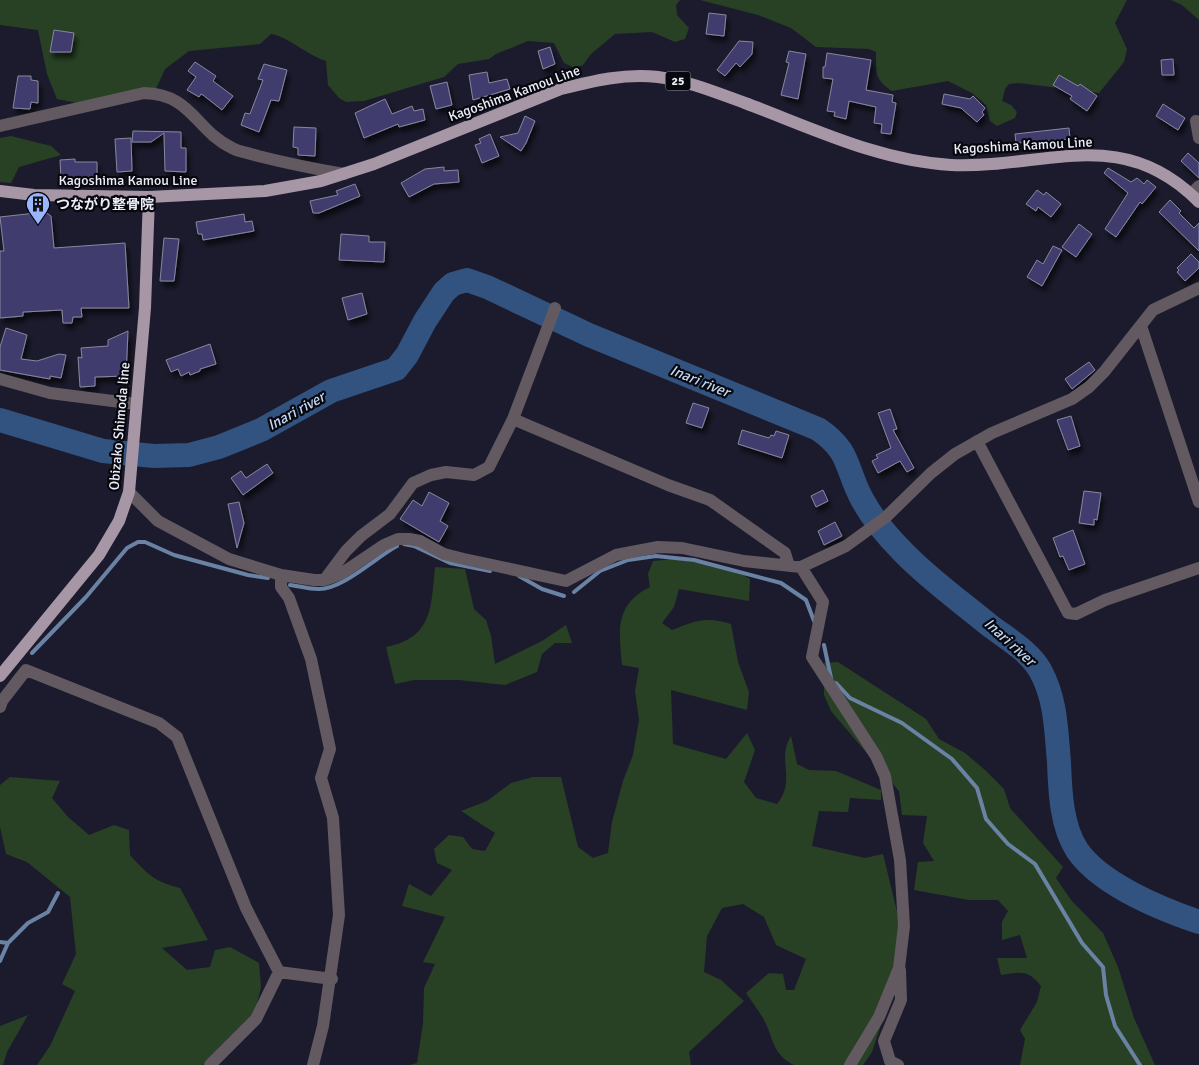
<svg xmlns="http://www.w3.org/2000/svg" width="1199" height="1065" font-family="Signika,'Noto Sans JP',sans-serif">
  <defs>
    <filter id="shadow"><feDropShadow dx="3" dy="5.5" stdDeviation="2.5" flood-color="#0009"/></filter>
  </defs>
  <rect width="100%" height="100%" fill="#1c1b2d"/>
  <path fill="#284124" d="M0,0h680l-4,5 1,10 12,13 -4,11 -10,3 -23,-10 -37,2 -24,20 -8,11 -8,3 -11,-5 -10,-20 -26,-2 -32,13 -7,5 -31,5 -14,13 -80,24 -18,1 -7,-4 -11,-13 -2,-24c-19,-6 -39,-25 -55,-27l-11,10 -71,7 -24,18 -9,20 -79,14 -20,-4 -10,-25 -9,-44 -38,-5z
    M700,0h427l-12,23 12,26 -3,13 -25,31 -80,-10 -10,1 -4,5 -3,12 9,4 6,7 -2,6 -18,8 -7,-5 -4,-16 -14,-12 -24,-12 -56,10c-18,-12 -16,-19 -16,-39l-7,-3 -53,-2 -25,-19 -33,-13z
    M1171,0h28v20l-17,-15z
    M11,136l40,10 10,9 -42,12 -8,16 -11,-1v-44z
    M674,559l57,9 19,11 -1,22 -70,-12 -5,18 -12,16 10,7c23,-9 34,-14 59,-6l7,38 11,30 -2,18 -76,-20 2,54 53,15 21,-26 8,17 -11,32 12,16 21,6c20,-25 -1,-43 14,-68l6,28 12,6 27,1 45,19v10l-31,-2 -2,14 -29,-1 -7,35 53,12 18,-4 17,70 -13,83 -15,45 -9,13h-69c-22,-11 -20,-26 -30,-45 -5,-9 -12,-18 -18,-27l23,-20 14,1 3,16h8l12,-31 -30,-14 -12,-28 -21,-13 -21,4 -15,28 -3,36 17,8 23,21 -55,51 2,13h-281l7,-2 6,-40 1,-35 11,-24 -12,-2 22,-45 -43,-11 7,-22 22,12 21,-26 -15,-7 -3,-14 15,-14 14,2 9,12 13,2 10,-18 -34,-22 26,-10 24,-18 22,-6h28l17,70 15,11 15,-5 4,-31 11,-41 10,-26 6,-35 -4,-29 4,-23 -17,-3c-3,-34 -8,-60 28,-78l-2,-13 5,-13z
    M435,567l30,2 9,40 12,11 5,16 4,28 47,-23 24,-16 6,18h-17l-13,11 -5,18 -32,13 -46,-5h-45l-19,4 -9,-37c47,-9 45,-40 49,-80z
    M838,662l88,57 13,20 26,14 20,17 19,19 6,19 53,59 -7,11 15,22 32,33 15,34 16,51 21,47h-135l5,-26 -5,-9 17,-28 4,-16c-13,-17 -21,-14 -40,-11l-4,-17h30l-7,-23 -18,5v-18l6,-11 -10,-11h-29l-55,-10 4,-28 16,-1 -11,-18 4,-27 -25,-1 -3,-24 -68,-80 -7,-16v-32z
    M10,777l50,4 -8,17 16,19 21,18 25,-10 15,5 1,25c17,19 25,27 50,33l28,52 -46,8 25,22 23,-3 5,-17 15,-3 29,16 2,24 -6,25 -52,53h-166l13,-19 25,-55 -13,-7 14,-30 -6,-57 -43,-35 -21,-8 -6,-27v-42z
    M28,1015l-21,37 -4,13h-3v-39z"/>
  <g fill="none" stroke-linecap="round" stroke-linejoin="round">
    <path stroke="#6a82a4" stroke-width="4" d="M404,544l10,2 36,17 40,8
      M519,576l23,13 22,7
      M290,585c9,1 19,4 28,4 24,1 58,-32 79,-43
      M574,592l26,-21 28,-11 28,-4 38,4 87,23 25,17 8,21
      M824,645l7,33
      M32,653l54,-56 41,-49 11,-6h7l29,13 74,20 20,3
      M836,683l14,15 52,25 50,36 25,29 9,31 22,25 27,20 47,79 21,24 3,28 9,31 25,39
      M0,942l8,1 20,-20 20,-11 10,-19
      M0,961l8,-18"/>
    <path stroke="#32537f" stroke-width="24" d="M0,420l103,31 51,5 35,-1 30,-8 42,-17 70,-39 65,-22 11,-14 18,-34 19,-29 9,-8 14,-4 20,7 102,48 229,94c34,23 27,40 45,72 10,18 25,36 40,51 26,27 57,49 86,73 17,13 40,26 51,45 16,29 16,59 19,92 1,27 2,64 18,88 23,34 84,59 122,72"/>
  </g>
  <path fill="#413c6e" stroke="#87879e" filter="url(#shadow)" d="M709,13l17,2 -2,21 -18,-2z
    M54,30l20,3 -3,19h-21z
    M739,41l14,1 -1,12 -12,13 -4,-4 -11,13 -8,-6z
    M550,47l5,17 -12,5 -5,-18z
    M789,51l17,3 -8,45 -17,-4 8,-32 -3,-1z
    M827,53l44,7 -5,30 27,5 -1,7 4,1 -5,31 -10,-1 1,-9 -8,-1 2,-16 -27,-6 -3,18 -12,-3 1,-4 -8,-1 6,-32 -10,-1v-11h2z
    M1173,59l1,16h-12l-1,-15z
    M195,62l21,14 -3,5 20,15 -11,14 -19,-15 -2,-1 -2,3 -12,-7 9,-13 -8,-6z
    M264,64l23,6 -8,31 -8,-1 -12,32 -18,-7 4,-12 5,1 13,-34 -5,-1z
    M487,72l2,11 18,-4 3,10 -37,11 -4,-25z
    M1059,75l19,11 2,-2 17,12 -10,15 -17,-12 2,-3 -19,-11z
    M18,76h13v4l7,1v22l-7,-1 -1,7 -17,-1z
    M447,82l5,23 -16,4 -6,-23z
    M944,94l26,5 3,-3 12,12 -3,4 2,3 -7,7 -16,-14 -19,-4z
    M385,99l7,15 20,-8 2,5 9,-2 2,11 -26,7 -1,-3 -34,14 -9,-25z
    M1163,104l22,14 -7,12 -22,-14z
    M525,116l10,5 -9,22 -5,8 -21,-14 18,-4z
    M294,127l22,1 -1,28 -17,-1v-7l-5,-1z
    M1069,128l1,11 -54,4 -1,-9z
    M133,131l48,1v16h5v24l-21,-1 -1,-38 -13,9h-19z
    M490,134l9,22 -17,7 -7,-18 6,-2 -2,-4z
    M131,138l1,33 -15,1 -2,-33z
    M1188,153l11,10v15l-18,-17z
    M75,159v3h22v15l-36,1 -1,-18z
    M444,167v4l14,-1 1,12 -25,2 -25,13 -8,-14 24,-14z
    M1108,168l23,14 6,-4 7,6 3,-4 9,7 -14,17 -2,-2 -24,35 -11,-8 23,-36 -24,-20z
    M355,184l5,12 -41,17h-6l-3,-12 28,-6 -2,-4z
    M1037,190l7,5 2,-3 15,12 -10,13 -13,-10 -2,4 -10,-7z
    M1170,200l11,11 -2,2 15,15 5,-5v28l-40,-39z
    M45,212l6,4 3,32 71,-5 4,65h-48l1,9h-9l-1,6h-9l-1,-13 -39,2v4l-23,2v-67h4l-4,-34z
    M244,214l1,8 7,-1 2,10 -51,9 -1,-6h-4l-2,-12z
    M1079,224l13,10 -16,23 -14,-10z
    M341,234l28,2v6h16l-1,20 -45,-2z
    M164,238l15,1 -5,42h-14z
    M1053,246l9,4 -20,36 -15,-9 10,-17 6,4z
    M1191,254l8,8v6l-14,13 -8,-9 2,-2 -2,-2z
    M362,293l5,21 -19,6 -6,-22z
    M6,328l21,7 -6,24 16,2 22,-7 7,1 -5,23 -11,-2v3l-50,-9v-23z
    M128,331l-2,45 -31,1v9l-15,1 -2,-30 4,1 -1,-10 27,-2v-6z
    M210,344l6,20 -16,5v2l-10,4 -1,-3 -8,4 -3,-7 -7,3 -5,-12z
    M1089,362l6,8 -23,19 -7,-10z
    M693,403l16,5 -7,20 -16,-5z
    M890,409l7,20 -4,1 21,38 -7,4 -7,-11 -22,12 -6,-12 6,-3 -2,-3 15,-7 -13,-35z
    M1071,416l9,30 -12,4 -11,-30z
    M742,430l27,8 2,-3 3,1 2,-5 13,4 -7,23 -44,-14z
    M267,464l6,9 -30,22 -12,-17 10,-7 5,7z
    M823,490l5,11 -12,6 -5,-11z
    M1084,491l17,2 -4,27 -3,-1v6l-15,-2z
    M429,492l20,11 -9,18 8,5 -9,16 -39,-23 13,-19 9,6z
    M239,502l5,21 -7,25 -9,-44z
    M835,522l7,14 -18,9 -6,-14z
    M1073,530l12,34 -16,6 -6,-14 -3,1 -7,-19z"/>
  <g fill="none" stroke-linecap="round" stroke-linejoin="round">
    <path stroke="#625961" stroke-width="12" d="M1196,121l3,17
      M0,126l144,-33c48,1 51,37 88,55 7,4 17,5 26,8 28,7 57,13 86,18
      M1191,194l8,-8
      M1141,326l58,176
      M0,379l50,14 86,11
      M513,419l155,66 42,15 75,53 4,13
      M977,441l91,172 8,1 29,-14 94,-32
      M129,492l29,29 71,38 52,16 33,5h11l16,-6 43,-29 14,-6h11l11,2 24,13 20,5 102,22 50,-26 42,-8 24,1 62,13 57,6 45,-21 40,-29 45,-44 24,-19 37,-21 80,-34 17,-12 15,-15 49,-62 46,-22
      M801,567l22,35 -11,55 64,99 9,20 15,84 4,66 -5,42 -20,49 -29,48
      M281,575v12l8,11 22,61 19,90 -9,29 12,40 6,97 -16,111 -10,39
      M325,579l21,-28 15,-15 29,-22 23,-31 18,-8 15,-3 28,3 15,-8 24,-48 42,-111
      M0,707l2,-6 24,-31 133,53 18,14 69,171 33,64 53,7
      M210,1065l46,-46 23,-47
      M898,1065l-8,-4 -6,-20 17,-41 -1,-30"/>
    <path stroke="#a796a6" stroke-width="12" d="M0,191l34,4 115,2 116,-6 56,-10 53,-17 187,-75c32,-8 64,-16 97,-12 31,4 59,16 87,26 67,25 134,58 206,62 94,4 170,-42 248,37
      M0,676l99,-121 20,-34 10,-29 16,-184 4,-111"/>
  </g>
  <defs>
    <g id="building-pin" transform="scale(1.25)"><path d="M0 17L-7.5 6A9.5 9.5 0 1 1 7.5 6Z" fill="#9ab5fd" stroke="#07070e"/><path d="M-4-6H4V6H1V3H-1V6H-4ZM-2.5-4.3h1.7v1.8h-1.7ZM.8-4.3h1.7v1.8H.8ZM-2.5-1h1.7V.8h-1.7ZM.8-1h1.7V.8H.8Z" fill="#111"/></g>
  </defs>
  <g fill-rule="evenodd">
    <use href="#building-pin" x="38" y="204"/>
  </g>
  <g text-anchor="middle" stroke-width="4.5" stroke-linejoin="round" paint-order="stroke">
    <rect fill="#07070e" stroke="#a9a9b4" stroke-width="1" x="665.5" y="71.5" width="25" height="19" rx="4"/>
    <g font-size="12" font-weight="bold" fill="#eeeefb">
      <text x="678" y="85">25</text>
    </g>
    <g font-size="14" fill="#eeeefb" stroke="#07070e">
      <text transform="translate(514 93) rotate(-20)" y="5">Kagoshima Kamou Line</text>
      <text transform="translate(1023 145) rotate(-3)" y="5">Kagoshima Kamou Line</text>
      <text x="128" y="185">Kagoshima Kamou Line</text>
      <text transform="translate(119 426) rotate(-85)" y="5">Obizako Shimoda line</text>
    </g>
    <g font-size="14" font-weight="bold" fill="#eeeefb" stroke="#07070e" text-anchor="start">
      <text x="56" y="209">つながり整骨院</text>
    </g>
    <g font-size="15" font-style="italic" fill="#c0d5f1" stroke="#07070e">
      <text transform="translate(700 381) rotate(22)" y="5">Inari river</text>
      <text transform="translate(296 411) rotate(-29)" y="5">Inari river</text>
      <text transform="translate(1010 642) rotate(42)" y="5">Inari river</text>
    </g>
  </g>
</svg>
